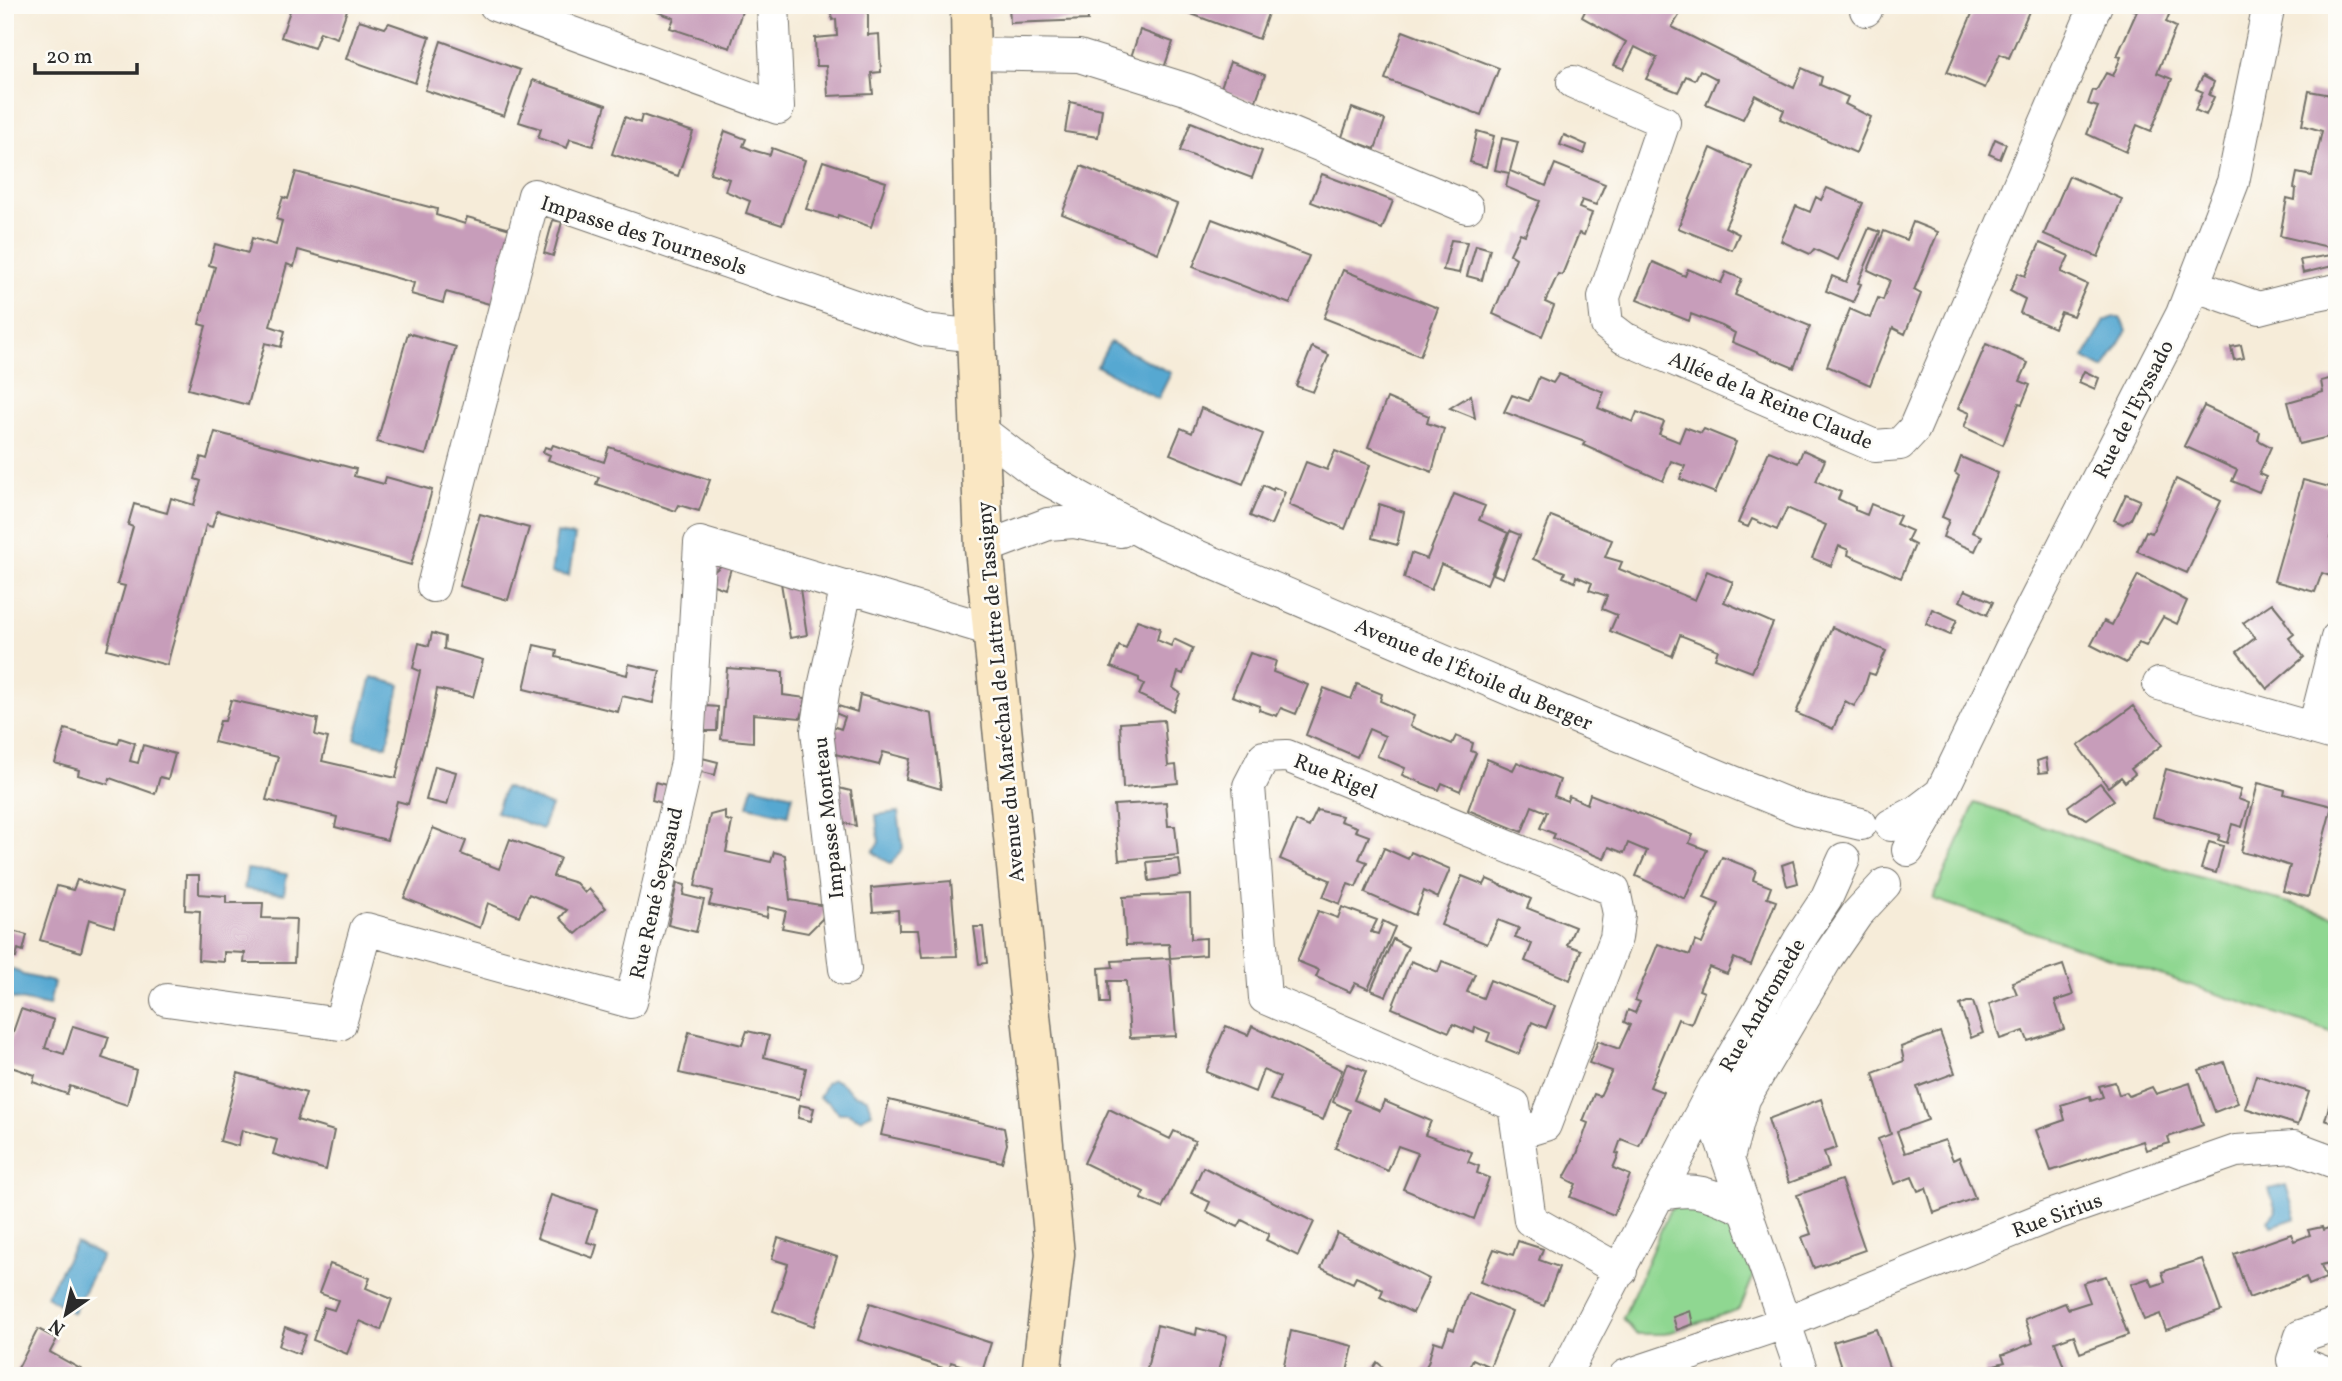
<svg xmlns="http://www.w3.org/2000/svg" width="2342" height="1381" font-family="Vollkorn,serif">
  <rect width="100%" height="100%" fill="#fdfcf7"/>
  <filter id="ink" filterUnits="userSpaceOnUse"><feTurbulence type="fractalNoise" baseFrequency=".0143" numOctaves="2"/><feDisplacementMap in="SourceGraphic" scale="14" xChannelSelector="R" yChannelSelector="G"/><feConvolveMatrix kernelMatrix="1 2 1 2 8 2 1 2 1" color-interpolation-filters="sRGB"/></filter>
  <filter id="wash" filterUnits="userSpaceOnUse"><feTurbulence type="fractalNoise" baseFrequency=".00686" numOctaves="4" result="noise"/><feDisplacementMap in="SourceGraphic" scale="28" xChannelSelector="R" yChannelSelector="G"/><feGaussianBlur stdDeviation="1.57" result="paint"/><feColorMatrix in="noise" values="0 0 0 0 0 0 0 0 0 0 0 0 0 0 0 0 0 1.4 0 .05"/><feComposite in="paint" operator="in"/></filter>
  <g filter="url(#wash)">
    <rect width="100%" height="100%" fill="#f6ecd9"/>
    <path fill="#8fd791" stroke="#5d815e" stroke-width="2" d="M1975,803l183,62 179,52v117l-404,-135z
      M1689,1198l34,13 31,64 -14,34 -75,25h-29l-13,-16 46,-107z"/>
    <path fill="#57a8d1" stroke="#416a7e" stroke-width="2" d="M2114,317l6,1 7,12 -23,39 -20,-11 21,-37z
      M1110,342l61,31 -13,26 -61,-33z
      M557,533l18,3 -6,40 -18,-3z
      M372,677l28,8 -13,61 -32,-7z
      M753,786l40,9 -5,20 -40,-9z
      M505,787l46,19 -9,23 -46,-17z
      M898,812l5,36 -12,16 -18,-12 6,-10 -3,-27z
      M247,869l40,5 -3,20 -40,-5z
      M7,969h7l9,6 31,7 -5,24 -44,-9v-27z
      M833,1079l8,4 12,11 14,4 5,15 -12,6 -12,-6h-9l-11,-11 -9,-4 7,-15z
      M2286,1185l10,33 -24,8 -4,-6 8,-9 -7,-22z
      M76,1243l26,13 -29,57 -27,-17z"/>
    <g id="blocks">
      <path fill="#c79dba" d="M292,5h42l13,5 -10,28 -17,-6 -6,16 -33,-11z
        M660,5h84l-14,43 -60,-20 4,-10 -17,-6z
        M830,5h38v30l11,-1 2,38 -10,1 2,21 -45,2 -2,-30h-10l-1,-28 22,-2 -1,-17 -4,1z
        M1009,5h78l1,15 -78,3z
        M1167,5h104l-12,34z
        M1588,5h42l12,7 4,-7h18l16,9 -8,13 122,61 8,-20 20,9 -2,8 28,12 -3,7 26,13 -15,36 -76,-34 4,-9 -29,-15 -12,24 -37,-15 11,-25 -17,-9 -5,10 -9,-4 -8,16 -32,-13 11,-21 -22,-11 -11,22 -10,-4 12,-23 -44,-25z
        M1986,5h36l8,4 -21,49 -9,-4 -15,34 -38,-16 27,-63 9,4z
        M2130,5h43l-7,17 10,5 -19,46 15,6 -21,52 -14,-6 -11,27 -39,-18 11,-27 -10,-3 5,-14 3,1 10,-18 7,3 8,-19 -4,-1 20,-45 -8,-3z
        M359,20l26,8 4,-5 41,14 -15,46 -69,-24z
        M1140,30l33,12 -9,26 -33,-11z
        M1403,31l96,37 -18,47 -96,-36z
        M441,41l79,29 -16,46 -79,-26z
        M1230,62l35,13 -10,28 -35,-13z
        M2334,72h3v177l-57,-13 7,-38 8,2 1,-11 -2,-1 3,-15 15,3 10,-45 -20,-6 7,-34 22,4z
        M2203,76l11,6 -5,13 5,2 -8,18 -11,-5 8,-18 -7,-3z
        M533,80l73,25 -13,41 -23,-7 -3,9 -29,-10 3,-9 -22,-7z
        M1070,102l32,7 -4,28 -33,-5z
        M1352,108l33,12 -10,29 -33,-12z
        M642,115l51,17 -15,44 -66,-22 13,-37 15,6z
        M1191,122l71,29 -10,27 -72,-27z
        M725,131l21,8 -3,7 9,4 18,5 2,-7 33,12 -23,65 -36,-12 4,-12 -25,-10 4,-12 -19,-6z
        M1477,131l17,5 -8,31 -16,-5z
        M1564,135l23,10 -3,9 -24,-9z
        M1502,138l16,4 -8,29 36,15 9,-22 50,20 -9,21 -14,-5 -3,8 13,5 -8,22 -5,-2 -17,42 -4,-1 -13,28 9,4 -12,30 -49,-22 23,-56 -6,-4 10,-21 5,2 15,-34 -34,-14 3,-14 -14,-3z
        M1995,139l11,5 -6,15 -11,-5z
        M1711,148l41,19 -27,60 14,7 -7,16 -54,-22z
        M823,161l63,21 -15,45 -33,-12 -1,3 -31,-9z
        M1081,166l96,38 -19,49 -96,-39z
        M296,172l141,37 -1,6 29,9 2,-7 47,13 -21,75 -47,-13 -3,11 -32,-9 3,-11 -116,-33 -4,17 -7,-3 -17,62 15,5 -4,16 -16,-4 -17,62 -60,-16 18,-63 -7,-2 16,-57 -6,-2 6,-21 33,9 4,-15 24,7 6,-24 -6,-2 7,-22 5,2z
        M1322,174l71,27 -11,28 -71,-27z
        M2069,176l53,23 -24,58 -54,-23z
        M1827,188l36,15 -25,57 -24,-11 -4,5 -29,-13 15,-35 14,6 6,-15 5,3z
        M1212,219l97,37 -19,48 -97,-37z
        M553,220l9,2 -9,34 -9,-3z
        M1913,222l25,10 -24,58 7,4 -16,40 -12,-6 -23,57 -43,-19 23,-57 20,9 8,-20 5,2 7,-20 -22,-10 16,-39 22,9z
        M1869,228l11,4 -22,51 3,1 -8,18 -27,-11 6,-15 14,6z
        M1451,240l16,2 -8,31 -16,-3z
        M2040,243l29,13 -8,16 26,12 -14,32 -12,-4 -7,16 -34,-15 5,-14 -15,-8 8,-18 7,3z
        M1476,245l14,4 -8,31 -15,-4z
        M2337,254v11l-34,8 -3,-13z
        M1653,262l32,14 3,-7 33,14 5,-11 16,7 -7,16 75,31 -16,42 -62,-26 3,-9 -13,-7 -31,-12 -2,7 -52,-21z
        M1343,270l95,38 -18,48 -96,-38z
        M408,333l48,14 -30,108 -49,-13z
        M1986,344l42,19 -8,18 10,4 -8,19 -3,-1 -16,42 -39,-18 6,-14 -12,-5z
        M2241,345l3,13 -10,2 -3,-13z
        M1312,347l17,8 -16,37 -17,-6z
        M2084,371l15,7 -4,11 -16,-7z
        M1559,374l45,18 -6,16 35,14 4,-10 27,10 -5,12 20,8 6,-15 16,6 3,-4 32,13 -21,51 -35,-14 5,-13 -14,-5 -8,20 -80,-36 2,-3 -81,-30 8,-17 17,6 10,-24 14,6z
        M2337,377v58l-38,9 -11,-42 35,-10 -2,-11z
        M1471,395l4,23 -25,-10z
        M1387,398l42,18 -2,7 17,6 -12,43 -64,-25z
        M2204,406l56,26 -2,8 13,7 -12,27 7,3 -7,15 -27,-11 5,-11 -53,-24z
        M1201,408l62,26 -20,50 -73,-30 11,-26 11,5z
        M215,432l141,37 -2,7 30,8 2,-7 46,13 -21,75 -194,-54 -5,16 -6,-2 -39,140 -60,-16 18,-63 -8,-2 16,-57 -5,-2 6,-21 33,9 4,-15 23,7 7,-24 -6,-2 6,-22 6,2z
        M553,445l51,17 5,-15 101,33 -11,31 -20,-6 -3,6 -80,-27 3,-7 -51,-17 2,-5 -7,-3 2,-5 6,2z
        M1803,450l22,10 -9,21 25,11 -3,7 17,8v3l12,5 4,-11 29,12 -4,8 16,7 -5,10 8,4 -14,33 -53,-23 1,-5 -10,-4 -8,20 -19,-8 14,-33 -39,-17 -10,22 -25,-11 -4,8 -10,-4 31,-72 29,12z
        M1335,451l35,14 -25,64 -56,-24 17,-43 21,8z
        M1961,457l37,16 -26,59 10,4 -7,15 -32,-14 6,-17 -7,-3 17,-41 -4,-3z
        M2176,479l45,22 -34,72 -50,-22 9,-20 6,2z
        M2303,480l34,9 -3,18h3v9l-7,22 7,2v7l-7,29 -8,-3 -7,19 -41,-11z
        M1263,485l10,5 1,-3 11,5 -14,33 -21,-9z
        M1454,494l31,12 -6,14 29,13 -21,51 -46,-20 -10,26 -27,-12 7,-25 16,6z
        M2126,494l14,6 -9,19 -8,5 -9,-4z
        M1379,504l25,8 -7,33 -25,-7z
        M480,514l49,14 -21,72 -49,-14z
        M1551,516l61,24 -7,17 17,5 -3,7 76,31 12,-29 26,11 -9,20 49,21 -21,49 -37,-14 3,-8 -38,-15 -8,21 -62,-25 7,-16 -15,-6 5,-13 -18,-6 3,-7 -16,-7 -1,6 -12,-5 2,-5 -32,-13z
        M1510,531l10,4 -17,43 -10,-4z
        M722,565l9,3 -6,21 -14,-5 1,-11z
        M2138,575l49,26 -10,23 -14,-7 -17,29 -7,-3 -13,20 -35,-18 13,-24 8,4z
        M781,583l19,6 7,46 -17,3z
        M1965,590l28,12 -6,13 -27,-14z
        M2272,603l13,16 -1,1 10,14 -5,4 15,19 -37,32 -30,-37 18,-14 -12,-15z
        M1932,609l25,11 -7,15 -24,-11z
        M1137,620l23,8 -3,12 14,6 3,-7 19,9 -10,26 -5,-2 -5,16 7,5 -7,18 -34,-16 5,-11 -5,-3v-3l-28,-11 8,-21 7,3z
        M1832,627l54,24 -11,24 -6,-2 -6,19 -9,14 -9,-5 -12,28 -37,-16z
        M432,633l13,4 -1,12 39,11 -10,37 -36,-8 -5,29 -24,86 -11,-3 -10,39 -52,-13 2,-10 -71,-17 12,-43 -64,-15 6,-21h5l6,-21 87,19 -3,16 13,3 -6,23 74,17 24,-107 -7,-3 6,-25 10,3z
        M534,645l23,5 -1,7 71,18 2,-11 31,7 -7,32 -31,-7 -4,16 -94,-23z
        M1250,653l26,8 -3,11 35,13 -12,29 -15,-6 -4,8 -18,-6 1,-4 -28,-10z
        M727,668l56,4v23l23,3 -5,20 -48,-4v28l-32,-3z
        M1357,684l25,10 -2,7 34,15 -4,10 42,18 4,-8 17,7 -2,8 5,2 -16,38 -18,-8 -3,7 -37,-15 3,-7 -28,-12 8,-20 -16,-7 -12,28 -51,-22 18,-47 27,11z
        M860,695l72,19 9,75 -35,-10 4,-20 -27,-7 -4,13 -48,-12 -4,-29 14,5 4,-12 -15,-6 2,-7 25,8z
        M705,706l13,1 -1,24h-13z
        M2133,706l29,39 -31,24 4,5 -10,8 -4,-5 -13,10 -30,-41z
        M1164,720l4,46 8,-1 2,18 -55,5 -3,-65z
        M65,729l53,15 2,-6 15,5 -5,18 8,2 5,-18 32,9 -7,25 -8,-2 -5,17 -45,-16 -2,6 -30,-9 1,-5 -24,-7z
        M702,758l16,4 -3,13 -14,-3z
        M2046,758l2,14 -9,1 -2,-12z
        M1487,759l26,11 4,-8 43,18 -6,16 13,5 2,-5 18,8 3,-10 103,41 -4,8 18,7 -22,49 -49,-23 11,-25 -19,-8 -4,10 -15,-6 -5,12 -51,-21 2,-4 -15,-6 7,-16 -15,-6 -10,26 -54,-22z
        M435,766l21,6 -9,33 -21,-5z
        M2166,769l75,21 -3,9 11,4 -7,24 -10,-3 -5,19 -9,-3 2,-5 -67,-18z
        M655,782l11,3 -4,18 -10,-3z
        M2100,783l14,17 -27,19 -17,-8 -2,-5z
        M2258,783l27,7 -1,4 48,12 -24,91 -25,-6 7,-25 -36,-12v1l-13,-3z
        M835,787l16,4 5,35 -16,-4z
        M1166,802l2,24h7l3,29 -59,5 -5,-55z
        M1317,810l25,6 -2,5 17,6 -2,4 14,5 -10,23 8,3 -11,25 -8,-3 -8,20 -17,-7 7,-17 -50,-21 16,-38 13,6z
        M725,811v8l7,3 -6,30 45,10 3,-10 11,3 5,45 36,6 -4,13 -14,14 -26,-5 4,-17 -18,-4 -1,10 -58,-12 4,-14 -18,-5 15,-71z
        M433,828l33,13 -5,13 38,15 11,-30 50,19 -7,18 23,7 9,10 4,-4 17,19 -30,26 -16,-16 7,-8 -38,-16 -10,22 -31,-13 -8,25 -76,-30z
        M2209,842l14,4 -7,27 -15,-4z
        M1384,848l24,11 3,-7 39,17 -12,29 -14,-7 -9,24 -50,-22z
        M1722,857l34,13 -3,10 18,7 -4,11 9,3 -25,64 -17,-7 -7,16 -18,-7 -10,23 5,2 -13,32 -13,-5 -28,68 13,5 -24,54 -18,-7 -5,14 3,1 -6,14 17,7 -16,40 -44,-18 6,-13 -12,-6 13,-24 11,-31 -5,-2 11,-27 6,2 12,-25 -23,-8 9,-22 21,8 11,-24 -6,-3 4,-12 7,3 5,-11 -5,-2 23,-56 32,11 5,-14 7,3 17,-40 -15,-6z
        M1179,859l2,17 -32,5 -2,-19z
        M1793,861l5,22 -11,3 -5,-21z
        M186,875h13v19l27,2v7h37l-1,15 34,1 -2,44h-50l1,-10 -21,-1v10l-26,-2 2,-49 -15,-1z
        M1462,876l22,9 3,-6 25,11 19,9 -4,9 48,19 -8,18 14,5 -11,30 -45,-19 7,-17 -17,-6 4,-10 -21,-8 -11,24 -46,-19z
        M77,880l45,13 -8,34 -25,-8 -8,33 -41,-12 17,-54 16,4z
        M951,881l6,75 -35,1 -4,-27h-19l-1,-20 -25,2 -2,-24z
        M677,883l8,2 -2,10 21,5 -8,32 -28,-7z
        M1190,894l1,45 15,-1v17l-36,3 -1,-14 -43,1 -3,-48z
        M1342,907l35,13 -6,12 7,2 5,-13 12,6 -27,62 -13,-6 -5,9 -34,-15 3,-7 -22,-9 21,-50 20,7z
        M974,927h9l4,36 -8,1z
        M5,929l22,6 -4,16 -5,-2 -2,9 -5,-1 -1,5 -5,-1z
        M1393,939l15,8 -22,49 -15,-6z
        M1170,958l6,78 -46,2 -4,-57h-18l1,22h-8l-2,-35 14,-1 -1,-6z
        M1411,961l27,11 4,-11 33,13 -8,18 16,6 7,-18 65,26 -9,22 -14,-6 -13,32 -32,-13 3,-8 -15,-6 -1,6 -21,-9 -4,8 -57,-24z
        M2063,965l10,30 -18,6 9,28 -36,12 -4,-10 -24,8 -11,-35 28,-10 -5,-12z
        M1967,1002h6l10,31 -12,5 -11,-33z
        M21,1009l33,11 -9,28 19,6 9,-28 36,11 -7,21 34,12 -9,35 -57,-19 -3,8 -34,-12 2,-7 -30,-10v-10z
        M1226,1026l22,9 4,-9 90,44 -19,50 -53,-20 10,-23 -17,-7 -8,22 -49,-20z
        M747,1031l22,5 -5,21 42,11 -7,31 -120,-26 10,-41 53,13z
        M1940,1032l15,41 -38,14 11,33 -31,11 8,22 40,-13 8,20 6,-3 16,41 -41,15 -8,-25 -8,3 -6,-14 -18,7 -16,-45 13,-5 -18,-61 31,-12 -3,-14z
        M2224,1062l14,41 -23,9 -16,-42z
        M1347,1063l19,8 -12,29 26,11 4,-10 47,20 -6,14 47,17 -4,10 11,4 -2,7 12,5 -15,41 -71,-30 15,-36 -20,-7 -10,25 -53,-23 15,-38 -17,-8z
        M238,1073l68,20 -9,27 37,11 -8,39 -53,-16 4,-14 -35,-10 -4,16 -18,-5z
        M2256,1075l53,17 -11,33 -53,-17z
        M2115,1082l4,13 7,-3 3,4 23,-9 4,7 34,-11 13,42 -35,12 2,6 -24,7 -3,-9 -92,30 -15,-41 29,-10 -4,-15 29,-9 1,5 12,-4 -4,-11z
        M2336,1082h1v42l-12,-4z
        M1821,1099l16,49 -13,4 5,16 -40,15 -21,-64z
        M889,1100l115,28 3,16 -5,18 -121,-27z
        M800,1105l14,3 -3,13 -13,-3z
        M1109,1109l61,30 4,-8 21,10 -33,67 -21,-9 3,-7 -60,-29z
        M1203,1167l111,55 -16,34 -32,-16 3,-6 -27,-14 -4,7 -32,-16 4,-9 -19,-9z
        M1841,1180l24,70 -51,18 -12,-31 9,-3 -14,-39z
        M551,1195l46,15 -10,32 10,3 -4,13 -56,-20z
        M2337,1225v45l-3,-8 -13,3 5,13 -17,7 -3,-8 -57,21 -15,-44 57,-20 3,7 16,-6 -2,-5 14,-3 1,3z
        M1337,1233l92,46 -16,34 -33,-16 3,-7 -13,-7 -14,-6 -3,6 -32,-15z
        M778,1238l59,19 -23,69 -41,-15 15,-47 -16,-5z
        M1518,1241l25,8 -4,11 20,7 -15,39 -64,-24 14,-33 19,6z
        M2202,1259l19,52 -55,19 -6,-16 -16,6 -13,-36 18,-6 4,8 12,-4 -3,-10z
        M330,1264l40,14 -4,10 26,11 -11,31 -21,-9 -13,33 -34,-14 11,-33 10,3 4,-10 -19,-7z
        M2106,1276l22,59 -48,18 -6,-18 -19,7 12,34h-81l-2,-8 21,-6 -3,-7 31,-12 -8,-24 40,-16 3,6 22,-7 -7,-19z
        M1468,1293l44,19 -22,55 -17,-8 -8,17 -11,-2 -1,2h-33l8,-13 6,-22 9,3 6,-16 5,2z
        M870,1303l121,40 -9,29 -31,-10 -2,8 -91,-30z
        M1690,1311l3,13 -16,6 -4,-13z
        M1157,1325l39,10 1,-7 30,8 -10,40h-46l-24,-7z
        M285,1327l21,8 -7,19 -20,-8z
        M38,1329l19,10 -7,13 32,18 -3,6h-65z
        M1876,1329l16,47h-48l-11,-34z
        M1291,1331l62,15 -7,30h-90l2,-8 24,6z
        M1377,1362l8,7 -4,7h-13z"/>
    </g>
  </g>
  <g filter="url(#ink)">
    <use href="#blocks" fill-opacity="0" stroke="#726f68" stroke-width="2"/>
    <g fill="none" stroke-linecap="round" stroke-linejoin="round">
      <g stroke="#726f68" stroke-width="34">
        <path id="street" d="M495,5l283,103 -5,-103
          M1866,10l2,-5
          M971,54l108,2 109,34 279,117
          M1573,82l91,40 -60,175 3,28 17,13 251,108 25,-2 14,-15 182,-424
          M2193,285l66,23 43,-11 35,-7
          M979,429l60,46 111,61 413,176 236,97 62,15
          M984,548l64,-24 26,-2 47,9
          M433,586l101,-391 390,135 53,6
          M2159,684l178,51
          M2314,728l23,-90
          M1891,825l25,-13 21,-16
          M1908,850l33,-57 72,-149 169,-330 51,-132 36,-177
          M845,969l-28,-238 7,-44 23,-101
          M167,1000l173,24 26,-95 265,73 56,-240 13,-219 291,87
          M1518,1133l27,-8 71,-187 3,-24 -5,-24 -327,-134 -23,1 -15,29 16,212 249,107 16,115 91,51
          M1728,1158l16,-59 84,-143 29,-42 28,-30
          M1659,1195c36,-9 52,-1 84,14
          M1564,1376l150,-288
          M1625,1376l159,-53 263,-106 189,-66 58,-4 43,16
          M1803,1376l-86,-248v-44l84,-147 25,-38 18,-40
          M2333,1376l-40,-16 8,-24 36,-12"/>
      </g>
      <g stroke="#726f68" stroke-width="41">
        <path id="secondary" d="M970,5l4,275 10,268 71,706 -14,122"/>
      </g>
      <use href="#street" stroke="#fff" stroke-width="32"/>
      <use href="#secondary" stroke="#fae7c3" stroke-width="38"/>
    </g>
  </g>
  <g text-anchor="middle" stroke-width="5" stroke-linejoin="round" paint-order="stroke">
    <g font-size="21" fill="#2b2b2b" stroke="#fdfcf7">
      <text transform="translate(644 235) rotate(18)" y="7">Impasse des Tournesols</text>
      <text transform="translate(1771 400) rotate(23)" y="7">Allée de la Reine Claude</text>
      <text transform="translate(2133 409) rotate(-63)" y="7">Rue de l'Eyssado</text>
      <text transform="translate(1474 674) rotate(23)" y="7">Avenue de l'Étoile du Berger</text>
      <text transform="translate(1000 692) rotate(-95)" y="7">Avenue du Maréchal de Lattre de Tassigny</text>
      <text transform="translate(1336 776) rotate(22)" y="7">Rue Rigel</text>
      <text transform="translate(828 818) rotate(-96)" y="7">Impasse Monteau</text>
      <text transform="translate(656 893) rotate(-77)" y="7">Rue René Seyssaud</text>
      <text transform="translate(1762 1005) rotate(-60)" y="7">Rue Andromède</text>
      <text transform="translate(2057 1215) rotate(-20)" y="7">Rue Sirius</text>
    </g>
  </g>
  <rect width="2342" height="1381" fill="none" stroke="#fdfcf7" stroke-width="28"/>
  <g transform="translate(66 1314) rotate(214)" stroke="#fdfcf7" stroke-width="5" paint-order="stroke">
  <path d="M0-5L12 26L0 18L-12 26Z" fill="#2b2b2b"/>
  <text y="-10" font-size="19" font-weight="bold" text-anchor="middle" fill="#2b2b2b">N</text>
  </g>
  <path d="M35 63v10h102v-10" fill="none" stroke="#2b2b2b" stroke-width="3.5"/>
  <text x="46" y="63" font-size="21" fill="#2b2b2b" stroke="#fdfcf7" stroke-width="5" paint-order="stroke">20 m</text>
</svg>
